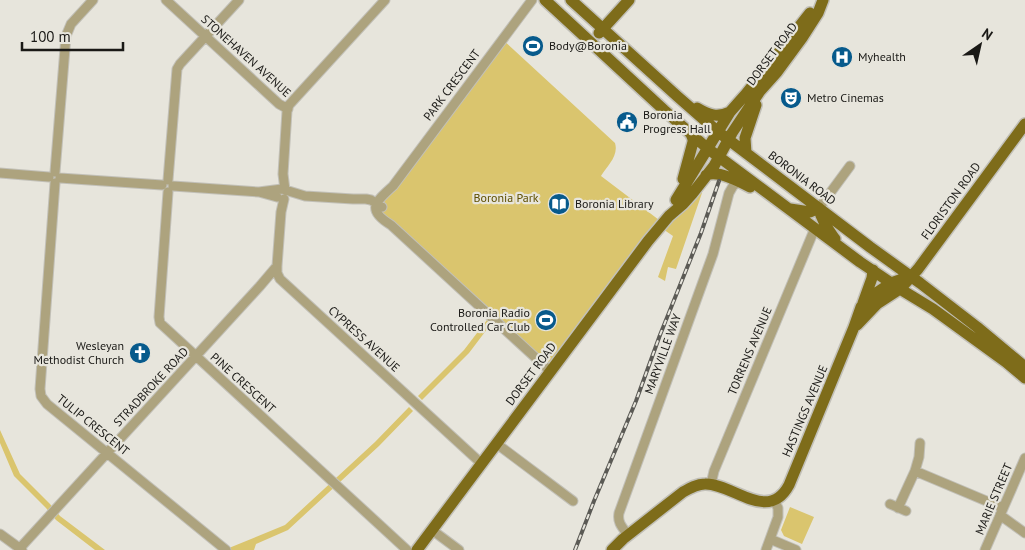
<svg xmlns="http://www.w3.org/2000/svg" width="1025" height="550" font-family="'PT Sans',sans-serif">
  <rect width="100%" height="100%" fill="#e7e5dc"/>
  <path fill="#dac56e" d="M502,39l113,104c4,13 -8,23 -14,33l62,47 33,-34 6,4 -26,76 -8,-2 -3,14 -7,-4 15,-41 -13,-9 -110,144 -56,-51 -25,33 -47,47 -4,-4 46,-46 26,-34 -108,-100 -3,-9z
    M409,407l4,4 -34,35 -91,84 -32,14 -2,6h-30l61,-25 90,-83z
    M0,430l20,44 30,30 10,12 45,34h-10l-39,-30 -10,-12 -32,-32 -14,-33z
    M790,507l24,10 -12,27 -18,-8 -3,-6z"/>
  <g fill="none" stroke-linecap="round" stroke-linejoin="round">
    <g stroke="#c2c0b8" stroke-width="11">
      <path id="minor" d="M166,0l113,104 9,5
        M532,0l-139,186c-18,16 -27,24 -2,39l159,146
        M55,172l11,-136 5,-12 22,-24
        M0,173l49,4
        M60,178l102,7
        M168,180l9,-111 3,-5 59,-64
        M55,183l-15,206 1,7 6,8 179,146
        M173,186l86,6 18,5
        M285,190l-2,-16 4,-63 2,-6 96,-105
        M168,192l-9,125 1,6 247,227
        M259,192l23,-3 23,7 48,3h13l5,1 11,7
        M284,199l-3,13 -4,54v7l3,6 202,185
        M819,208l31,-42
        M497,444l76,57
        M915,471l4,-14 1,-14
        M711,484l3,-13 101,-243
        M890,504l16,7
        M898,508l17,-37 88,37
        M1000,515l25,18
        M432,530l27,20
        M0,534l22,16
        M628,535c-5,-7 -11,-12 -9,-22l94,-259 16,-61 4,-7 6,-5
        M770,539l26,11
        M20,548l240,-262 17,-20
        M766,550l12,-33v-9l-4,-8
        M985,550l40,-92"/>
    </g>
    <g stroke="#c2c0b8" stroke-width="14">
      <path id="major" d="M545,0l119,110 43,38 153,114 40,27 33,20 73,53 19,16
        M571,0l106,96 40,35 153,116 50,36 57,44 48,40
        M599,33l30,-33
        M697,108c12,7 20,10 33,4
        M746,153l-1,-15 11,-33
        M706,175c12,-5 33,6 44,12
        M683,179l10,-37v-3l-2,-5
        M676,200l54,-88 16,-18 64,-81
        M819,208c2,12 9,21 16,31
        M790,209l20,3 9,-4
        M863,303l9,-25 1,-8
        M857,325l20,-21 23,-15 18,-20 107,-145
        M417,550l231,-309 21,-25 14,-12 9,-10 22,-28 18,-33 28,-42 17,-19 25,-34 16,-25 5,-13
        M612,550l11,-11 60,-47c7,-4 14,-8 22,-8 28,-1 63,40 84,1l65,-158 7,-20 9,-10 21,-14 20,-7"/>
    </g>
    <use href="#minor" stroke="#ada37e" stroke-width="9"/>
    <use href="#major" stroke="#7e6c1a" stroke-width="11"/>
    <g stroke="#5b5a55" stroke-width="4">
      <path id="rail" d="M575,550l19,-49 42,-100 24,-66 41,-102 18,-52"/>
    </g>
    <use href="#rail" stroke="#e7e5dc" stroke-width="2" stroke-dasharray="5.5" stroke-linecap="butt"/>
  </g>
  <defs>
    <g id="stadium-disc" transform="scale(1.125)"><circle r="9.5" fill="#075a8c" stroke="#e7e5dc"/><path d="M0-5a6.5 5 0 1 0 0 10a6.5 5 0 1 0 0-10ZM-3.5-1.8h7v3.6h-7Z" fill="#fff"/></g>
    <g id="hospital-disc" transform="scale(1.125)"><circle r="9.5" fill="#075a8c" stroke="#e7e5dc"/><path d="M-5-5h3v3.5h4V-5h3V5h-3V1.5h-4V5h-3Z" fill="#fff"/></g>
    <g id="theatre-disc" transform="scale(1.125)"><circle r="9.5" fill="#075a8c" stroke="#e7e5dc"/><path d="M-5-5.5Q0-4 5-5.5V0Q5 5 0 6Q-5 5-5 0ZM-3.3-2.5H-1v1.5H-3.3ZM1-2.5H3.3v1.5H1ZM-2.8 1Q0 5.5 2.8 1Z" fill="#fff"/></g>
    <g id="civic-disc" transform="scale(1.125)"><circle r="9.5" fill="#075a8c" stroke="#e7e5dc"/><path d="M-.6-6.5H3V-4.5H.6V-3L4-1V1h2V6H-6V1h2V-1L-.6-3ZM-1.2 2.5V6h2.4V2.5Z" fill="#fff"/></g>
    <g id="library-disc" transform="scale(1.125)"><circle r="9.5" fill="#075a8c" stroke="#e7e5dc"/><path d="M-6-4Q-3-5.5-.7-3.5V5Q-3 3-6 4ZM6-4Q3-5.5 .7-3.5V5Q3 3 6 4Z" fill="#fff"/></g>
    <g id="church-disc" transform="scale(1.125)"><circle r="9.5" fill="#075a8c" stroke="#e7e5dc"/><path d="M-1.2-6h2.4v3.5h3.3v2.4h-3.3V6h-2.4V-.1h-3.3v-2.4h3.3Z" fill="#fff"/></g>
  </defs>
  <g fill-rule="evenodd">
    <use href="#stadium-disc" x="533" y="46"/>
    <use href="#hospital-disc" x="842" y="57"/>
    <use href="#theatre-disc" x="791" y="98"/>
    <use href="#civic-disc" x="627" y="122"/>
    <use href="#library-disc" x="559" y="204"/>
    <use href="#stadium-disc" x="546" y="320"/>
    <use href="#church-disc" x="140" y="353"/>
  </g>
  <g text-anchor="middle" stroke-width="4.5" stroke-linejoin="round" paint-order="stroke">
    <g font-size="12" fill="#1a1916" stroke="#e7e5dc" text-anchor="start">
      <text x="549" y="50">Body@Boronia</text>
      <text x="858" y="61">Myhealth</text>
      <text x="807" y="102">Metro Cinemas</text>
      <text x="643" y="119">Boronia<tspan x="643" dy="14">Progress Hall</tspan></text>
      <text x="575" y="208">Boronia Library</text>
      <text x="530" y="317" text-anchor="end">Boronia Radio<tspan x="530" dy="14">Controlled Car Club</tspan></text>
      <text x="124" y="350" text-anchor="end">Wesleyan<tspan x="124" dy="14">Methodist Church</tspan></text>
    </g>
    <g font-size="12" fill="#1a1916" stroke="#e7e5dc">
      <text transform="translate(772 54) rotate(-53)" y="4">DORSET ROAD</text>
      <text transform="translate(246 56) rotate(42)" y="4">STONEHAVEN AVENUE</text>
      <text transform="translate(452 85) rotate(-53)" y="4">PARK CRESCENT</text>
      <text transform="translate(802 178) rotate(37)" y="4">BORONIA ROAD</text>
      <text transform="translate(951 201) rotate(-54)" y="4">FLORISTON ROAD</text>
      <text transform="translate(364 339) rotate(42)" y="4">CYPRESS AVENUE</text>
      <text transform="translate(750 351) rotate(-67)" y="4">TORRENS AVENUE</text>
      <text transform="translate(663 354) rotate(-70)" y="4">MARYVILLE WAY</text>
      <text transform="translate(531 374) rotate(-53)" y="4">DORSET ROAD</text>
      <text transform="translate(243 383) rotate(42)" y="4">PINE CRESCENT</text>
      <text transform="translate(151 387) rotate(-47)" y="4">STRADBROKE ROAD</text>
      <text transform="translate(805 411) rotate(-67)" y="4">HASTINGS AVENUE</text>
      <text transform="translate(93 425) rotate(39)" y="4">TULIP CRESCENT</text>
      <text transform="translate(994 499) rotate(-67)" y="4">MARIE STREET</text>
    </g>
    <g font-size="12" fill="#5e4f01" stroke="#e7e5dc">
      <text x="506" y="202">Boronia Park</text>
    </g>
  </g>
  <g transform="translate(980 45) rotate(34)" stroke="#e7e5dc" stroke-width="4" paint-order="stroke">
  <path d="M0-4L9 19L0 12L-9 19Z" fill="#1a1916"/>
  <text y="-8" font-size="14" font-weight="bold" text-anchor="middle" fill="#1a1916">N</text>
  </g>
  <path d="M22 42v8h101v-8" fill="none" stroke="#1a1916" stroke-width="2.5"/>
  <text x="30" y="42" font-size="15" fill="#1a1916" stroke="#e7e5dc" stroke-width="4" paint-order="stroke">100 m</text>
</svg>
